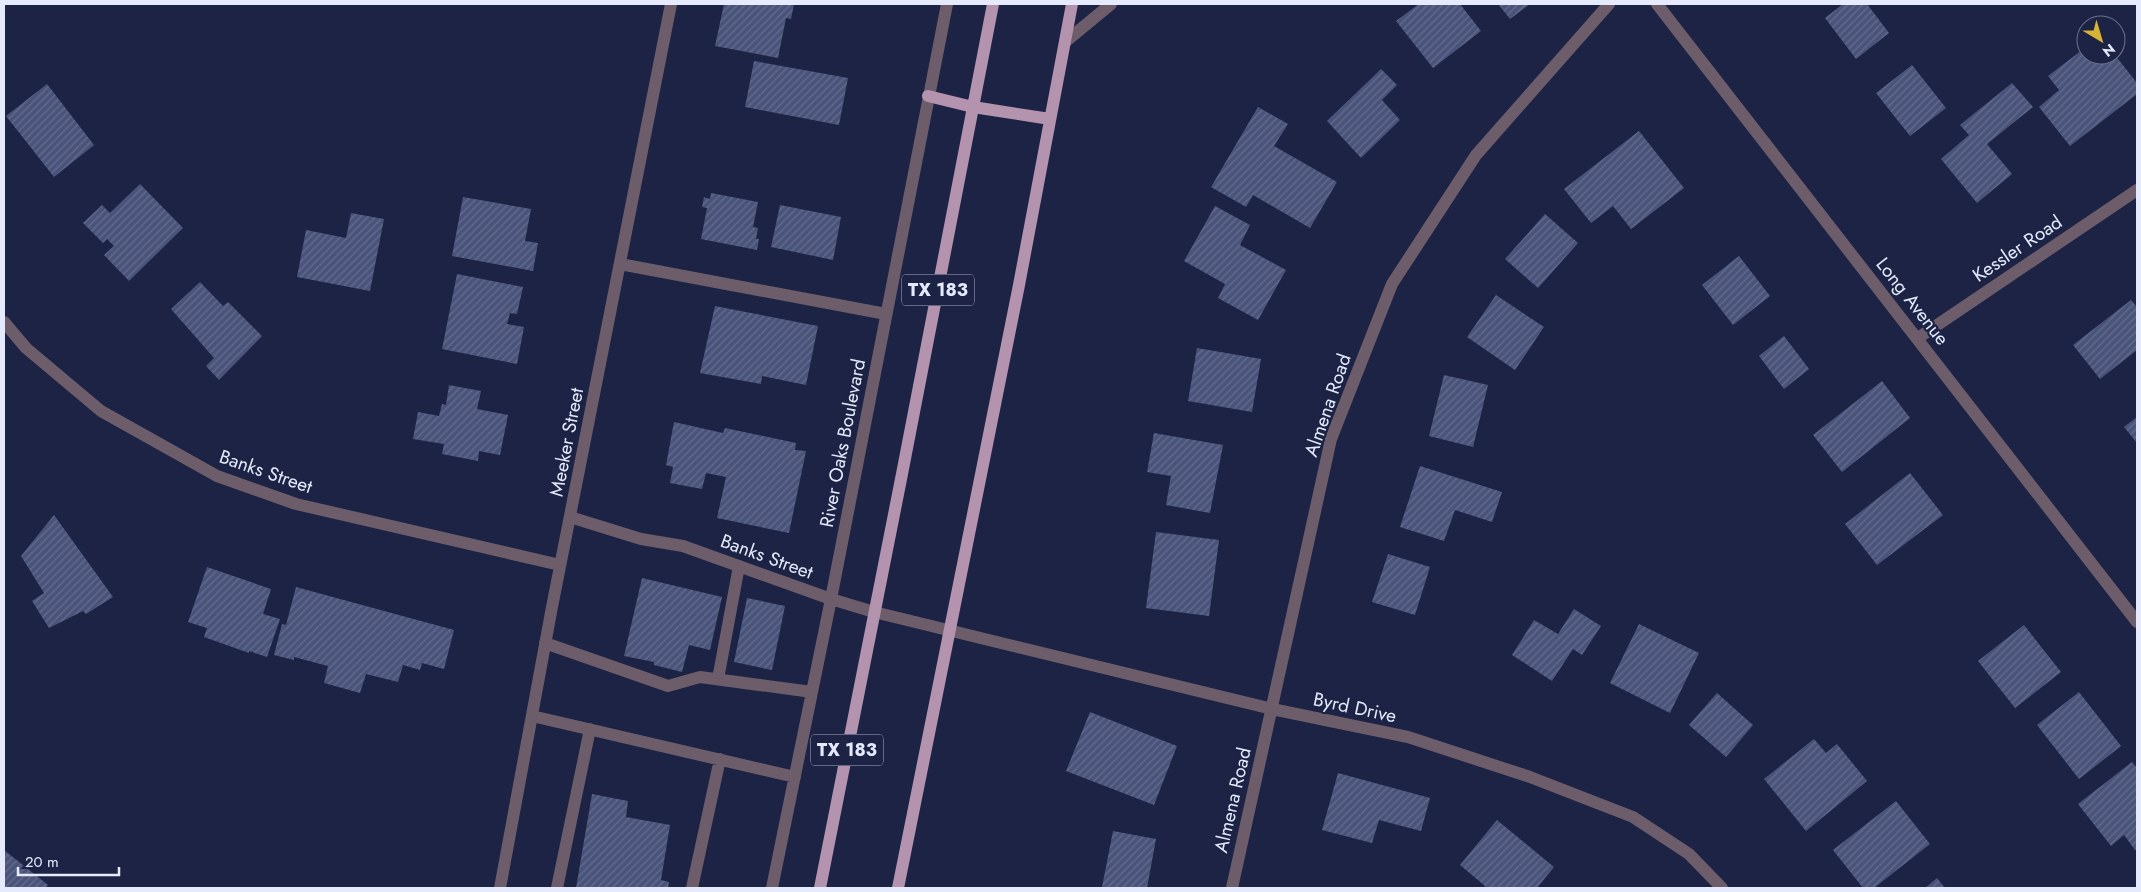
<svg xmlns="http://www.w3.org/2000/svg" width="2141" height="892" font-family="Jost,sans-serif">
  <defs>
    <pattern id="building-hatch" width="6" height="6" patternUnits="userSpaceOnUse" patternTransform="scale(1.25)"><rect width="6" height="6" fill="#4a547a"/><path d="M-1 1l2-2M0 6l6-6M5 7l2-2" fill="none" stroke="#646d8e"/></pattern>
  </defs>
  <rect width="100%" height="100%" fill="#1c2345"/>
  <path fill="url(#building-hatch)" d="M724,4h70l-3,15 -5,-1 -8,40 -63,-12z
    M1419,4h41l21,27 -48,37 -37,-47z
    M1498,4h32l-20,15z
    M1843,4h24l22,29 -33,26 -31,-41z
    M2086,47v8h29l22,28v11l-67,52 -31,-39 20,-17 -11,-14z
    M754,61l94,17 -9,47 -94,-18z
    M1912,65l34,43 -36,28 -34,-43z
    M1381,69l16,16 -15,15 18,20 -39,38 -34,-37z
    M2012,83l21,24 -46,37 25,30 -35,29 -36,-44 28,-24 -9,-10z
    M47,84l47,61 -40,32 -48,-61z
    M1258,107l30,17 -14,22 63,36 -27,46 -57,-33 -7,12 -35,-20z
    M1639,131l45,57 -53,41 -18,-23 -22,17 -27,-34z
    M140,184l43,44 -54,53 -25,-26 10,-9 -7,-7 -4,4 -20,-20 19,-18 8,8z
    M711,193l47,9 -5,25 5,1 -2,11h3l-2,11 -56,-11 6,-31 -5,-1 2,-10 6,2z
    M463,197l68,12 -6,32 13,2 -5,28 -81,-15z
    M780,205l61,12 -8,43 -62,-13z
    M1215,206l35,19 -10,20 46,25 -28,50 -40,-22 7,-14 -41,-23z
    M351,213l33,6 -14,72 -73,-14 9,-47 40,8z
    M1545,214l33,29 -40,45 -33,-29z
    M1739,256l31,40 -37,29 -31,-40z
    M457,274l66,13 -6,27 -7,-1 -3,11 17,3 -7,37 -75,-15z
    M200,282l23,24 5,-4 34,34 -43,44 -13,-14 8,-8 -43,-49z
    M1496,295l48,32 -29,43 -48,-33z
    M2131,300l6,7v43l-37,29 -27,-34z
    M715,306l103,20 -12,59 -44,-9 -1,8 -61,-11z
    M1784,336l25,33 -25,20 -25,-33z
    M1197,348l64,11 -9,53 -64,-11z
    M1444,375l44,10 -15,62 -44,-11z
    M1882,381l28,37 -68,54 -29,-37z
    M449,385l32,6 -4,18 31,6 -8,40 -21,-4 -1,10 -36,-7 2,-10 -31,-5 5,-27 21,4 3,-12 4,1z
    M2137,417v26l-13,-16z
    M674,422l49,11 2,-5 71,15 -1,7 11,1 -17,82 -72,-15 9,-41 -20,-4 -4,16 -32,-6 3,-16 -7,-2z
    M1154,433l69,12 -13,68 -44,-8 5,-29 -24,-4z
    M1420,466l82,26 -10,30 -37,-12 -11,31 -44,-14z
    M1910,473l33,42 -66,50 -32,-41z
    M54,515l59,82 -27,17 -3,-3 -34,17 -17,-27 12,-8 -23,-37z
    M1156,532l63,8 -10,76 -63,-8z
    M1388,554l42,13 -15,48 -43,-13z
    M207,567l64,22 -8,25 17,5 -13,38 -18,-6v2l-45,-16 3,-9 -19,-6z
    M642,578l80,19 -12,53 -21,-5 -7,27 -28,-7v-3l-30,-6z
    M296,587l158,43 -10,39 -22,-6 -2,7 -17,-5 -5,17 -32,-8 -6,19 -36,-10 4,-17 -34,-9v3l-20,-5 8,-31 4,1z
    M747,598l38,8 -13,64 -38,-8z
    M1574,609l27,17 -19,29 -9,-6 -21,32 -40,-26 22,-35 24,14z
    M1639,624l60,29 -29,60 -60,-30z
    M2024,625l37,47 -46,36 -37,-47z
    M2079,692l42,54 -42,33 -42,-54z
    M1717,693l36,32 -27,32 -37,-32z
    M1090,712l87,34 -23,59 -88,-34z
    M1814,739l12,14 11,-9 30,37 -61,50 -42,-52z
    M2132,762l5,6v81l-2,1 -11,-15 -13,11 -33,-42z
    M1338,773l92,25 -9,33 -42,-11 -7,23 -50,-13z
    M592,794l36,7 -2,16 44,8 -9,55 8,2 -1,6h-92z
    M1896,801l34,43 -56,44h-11l-30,-38z
    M1497,820l57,47 -17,21h-53l1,-2 -25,-21z
    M1113,831l43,8 -9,49 -45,-1z
    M4,850l44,35 -2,3h-42z
    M1937,878l8,10h-20z"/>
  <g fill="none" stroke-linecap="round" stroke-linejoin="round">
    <path stroke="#6d5d6a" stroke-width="12" d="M1657,4l480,618
      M1065,42l46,-38
      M620,264l266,50
      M4,322l22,26 75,63 116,65 79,28 264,61
      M1918,338l219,-148
      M570,517l71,22 42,7 148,53 43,13 398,97 136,28 122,40 103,40 56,37 33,34
      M545,643l123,43 32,-9 112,15
      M718,679l21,-113
      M532,716l263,61
      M500,888l52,-281 119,-603
      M557,888l33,-159
      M692,888l28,-129
      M772,888l59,-289 116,-595
      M1232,888l99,-449 61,-155 84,-129 133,-151"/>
    <path stroke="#b493ae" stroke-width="12" d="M928,96l45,11 77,12
      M820,888l82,-414 91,-470
      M898,888l121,-603 53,-281"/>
  </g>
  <g text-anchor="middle" stroke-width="4.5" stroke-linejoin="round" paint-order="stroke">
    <g fill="#1c2345" stroke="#a9afc6" stroke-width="1">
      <rect x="902" y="274.5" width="72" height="31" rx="4"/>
      <rect x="811" y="734.5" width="72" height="31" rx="4"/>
    </g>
    <g font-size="18" font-weight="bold" fill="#e5ebfd">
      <text x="938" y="296">TX 183</text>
      <text x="847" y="756">TX 183</text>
    </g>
    <g font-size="19" fill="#e5ebfd" stroke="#1c2345">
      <text transform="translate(2017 248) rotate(-34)" y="7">Kessler Road</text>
      <text transform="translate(1913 301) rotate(52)" y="7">Long Avenue</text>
      <text transform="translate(1327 405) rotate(-71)" y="7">Almena Road</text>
      <text transform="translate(566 442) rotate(-79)" y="7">Meeker Street</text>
      <text transform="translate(842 443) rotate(-79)" y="7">River Oaks Boulevard</text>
      <text transform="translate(266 471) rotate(19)" y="7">Banks Street</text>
      <text transform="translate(767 556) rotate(20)" y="7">Banks Street</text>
      <text transform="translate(1355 707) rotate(12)" y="7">Byrd Drive</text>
      <text transform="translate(1232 800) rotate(-77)" y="7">Almena Road</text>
    </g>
  </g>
  <rect width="2141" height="892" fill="none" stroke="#e5ebfd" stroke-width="10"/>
  <g transform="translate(2101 40) rotate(142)"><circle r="24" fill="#1c2345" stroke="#6c738f"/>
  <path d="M0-4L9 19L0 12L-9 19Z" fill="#d7b434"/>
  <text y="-8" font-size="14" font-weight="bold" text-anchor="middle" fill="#e5ebfd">N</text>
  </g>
  <path d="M18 867v8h101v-8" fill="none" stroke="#e5ebfd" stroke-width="2.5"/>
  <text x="25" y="867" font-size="15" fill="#e5ebfd" stroke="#1c2345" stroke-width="4" paint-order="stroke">20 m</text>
</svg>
